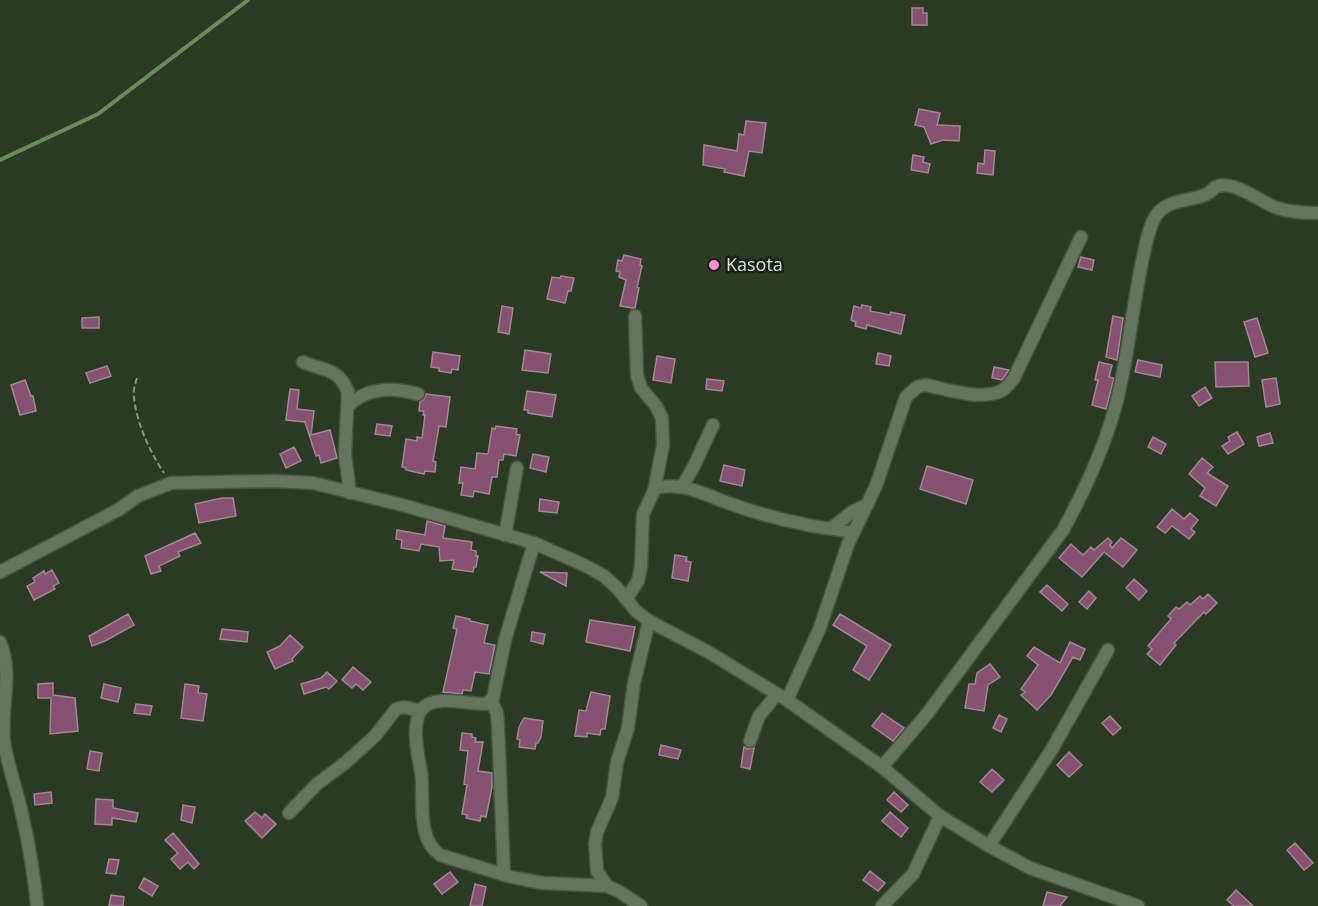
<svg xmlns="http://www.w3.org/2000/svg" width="1318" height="906" font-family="'Open Sans',sans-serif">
  <rect width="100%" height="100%" fill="#2b3b25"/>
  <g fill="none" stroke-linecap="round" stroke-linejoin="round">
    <path stroke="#6a8c5b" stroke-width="4" d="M0,160l98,-46 150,-114"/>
  </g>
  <path fill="#865270" stroke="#a38696" stroke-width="1.5" d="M912,8h11v5h4v12h-15z
    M919,109l21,4 -3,12 23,1 -1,15 -16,-1 -12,4 -7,-17 -9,-2z
    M746,121l20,2 -4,30 -13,-2 -5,25 -20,-4 1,-3 -22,-4 1,-20 33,6 2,-17 5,1z
    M985,150l10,1 -2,24 -16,-2 1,-10 6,1z
    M913,155l11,2 -1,5 7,2 -2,9 -17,-3z
    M624,255l17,4 -1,6 2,1 -5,21 2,1 -4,20h-3l-12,-2 6,-26 -7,-3 1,-5 -4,-1 2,-11 4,1z
    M1081,257l13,3 -2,10 -14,-3z
    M561,276l13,2 -3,13h-3l-3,12 -18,-4 5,-22 8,1z
    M862,305l9,2 -1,4 20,4 1,-3 14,3 -4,19 -34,-9 -1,4 -11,-3 1,-4 -5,-2 3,-14 7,2z
    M502,306l11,2 -4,26 -11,-2z
    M1113,316l10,2 -6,42 -11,-3z
    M99,317v11h-17v-10z
    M1257,318l11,35 -13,4 -11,-35z
    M525,350l26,4 -3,19 -26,-3z
    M433,352l27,4 -2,14 -6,-1 -1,4 -12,-2v-3l-8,-1z
    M878,353l13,3 -2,10 -13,-2z
    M657,356l18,3 -4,24 -18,-3z
    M1138,360l24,5 -2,12 -25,-5z
    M1099,362l13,3 -3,12 5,1 -8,31 -14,-4 6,-25h-3z
    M1215,362h33l1,24 -33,1z
    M107,366l4,10 -21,7 -4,-10z
    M994,367l15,3 -7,10 -10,-2z
    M1276,378l4,26 -14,3 -4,-27z
    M707,379l17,2 -2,10 -16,-2z
    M25,380l6,16h2l3,15 -16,4 -9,-30z
    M1205,387l7,11 -13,8 -7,-10z
    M290,389l9,1 -2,19 17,2 -3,24 19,-5 7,28 -16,5 -2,-8 -3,1 -11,-34 -19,-2z
    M527,391l29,4 -4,22 -24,-4v-3h-4z
    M426,394l24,3 -4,30 -7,-1 -6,35 3,1 -1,10 -10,-1 -1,3 -18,-4v-2l-4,-1 4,-28 11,2v-4l5,1 3,-23h-2l1,-4h-5l1,-9 4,-3z
    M377,424l15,2 -2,10 -15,-2z
    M496,426l21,3 -1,5 4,1 -4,21 -12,-2 -1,6h-4l-2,17h-5l-3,17 -15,-3 -1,6 -12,-2 2,-12h-4l2,-16 14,2 2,-16 11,1 4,-26 3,1z
    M1237,432l7,12 -16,10 -6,-8 8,-5 -2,-4z
    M1270,433l3,10 -14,3 -2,-9z
    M1153,437l13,7 -5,10 -13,-7z
    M294,447l7,14 -15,7 -6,-14z
    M533,454l16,3 -3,15 -16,-4z
    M1202,458l11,9 -6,6 21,13 -12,20 -16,-10 5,-8 -16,-14z
    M724,465l21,5 -3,16 -22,-5z
    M927,466l46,14 -7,24 -46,-15z
    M222,498h11l3,18 -37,7 -4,-19z
    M540,499l19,3 -2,11 -18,-2z
    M1172,509l12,10 6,-6 8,7 -7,9 4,3 -6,7 -17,-13 -7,7 -8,-6z
    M427,521l18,5 -2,12 29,4 -1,8 5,1v5h2l-2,11h-2l-1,5 -21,-3 2,-9 -14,1 -1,-14 -18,-3 -2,7 -18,-3 1,-8 -6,-1 1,-9 28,5z
    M195,533l6,10 -23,9 2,4 -21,10 2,5 -10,3 -6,-18z
    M1108,538l4,4 -2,3 2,3 9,-10 16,12 -14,17 -19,-15 -22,25 -23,-19 12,-14 12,11 8,-8 3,3z
    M675,555l12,2 -1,4 5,1 -3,19 -16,-3z
    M52,570l7,13 -6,3 2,3 -21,11 -7,-14 8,-4 -2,-4 11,-7 1,3z
    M540,572l27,1 -1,13z
    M1134,579l13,12 -8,9 -13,-12z
    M1047,585l21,19 -6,7 -22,-19z
    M1089,591l7,7 -9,11 -8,-7z
    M1208,594l9,9 -11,11 -2,-2 -30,31 2,2 -16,20 -13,-11 5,-5 -4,-3 23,-27 -3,-3 8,-9 3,2 8,-7 3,3 10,-9 3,3z
    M128,614l6,11 -29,16 -13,5 -3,-10z
    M840,614l51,31 -22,35 -16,-10 14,-24 -34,-21z
    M456,616l14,3v2l18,4 -4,18 11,2 -6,29 -14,-2 -4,19 -8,-1 -1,4 -19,-2 14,-63 -4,-1z
    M590,620l45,7 -5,24 -44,-9z
    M222,629l26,3 -1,10 -27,-3z
    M532,632l13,2 -2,10 -12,-3z
    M290,635l13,12 -11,12 1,2 -18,8 -8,-17 13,-6z
    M1070,642l15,7 -5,11 -7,-3 -22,38 -14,15 -16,-15 4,-3 -4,-3 17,-24 -11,-9 7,-9 26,16z
    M990,664l10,13 -12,8 -4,26 -19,-3 4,-24h6l2,-11z
    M353,667l18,15 -8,8 -7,-6 -4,4 -10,-8z
    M327,672l10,9 -8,8 -3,-2 -22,7 -3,-10 20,-6z
    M53,683v12l22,3 3,33 -28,3 1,-36h-13v-14z
    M104,684l17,4 -3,14 -17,-4z
    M185,684l14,2 -1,7 9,1 -4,27 -22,-3z
    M591,692l19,4 -5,33h-4l-1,6 -13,-2v4l-12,-1 4,-26 7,1z
    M136,704l16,2 -2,9 -16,-2z
    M882,713l22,15 -11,13 -21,-15z
    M999,715l8,4 -6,13 -8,-4z
    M1110,716l11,12 -8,7 -11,-12z
    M524,718l19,3 -2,16 -3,6h-2l-1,6 -16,-2 1,-7 -3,-1 2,-12z
    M462,733l10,1v3l4,1 -1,4h8l-5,29 14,2v14l-6,30 -5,-1 -1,5 -14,-3 1,-3 -5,-1 5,-29 -3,-1 4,-33 -8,-1z
    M661,745l20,5 -3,9 -19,-4z
    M744,747l4,2 6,-1 -4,21 -9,-2z
    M90,751l12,2 -3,18 -12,-2z
    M1069,752l13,13 -13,12 -12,-12z
    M992,769l12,11 -12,12 -12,-10z
    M51,792l1,11 -17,2 -1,-11z
    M894,792l14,13 -7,7 -14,-12z
    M96,799l17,1v8l25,5 -2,9 -24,-4v7l-17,-1z
    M183,805l12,2 -3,16 -11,-3z
    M255,812l7,6 3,-4 11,10 -14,14 -17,-17z
    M890,812l18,16 -7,9 -19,-16z
    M173,833l26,31 -5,5 -6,-7 -8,7 -9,-10 7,-6 -13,-13z
    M1295,843l18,20 -9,7 -17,-20z
    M109,859l10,1 -3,14 -10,-1z
    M870,871l15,12 -7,8 -15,-11z
    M450,872l8,10 -16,12 -8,-10z
    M144,878l14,8 -6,10 -13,-8z
    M475,884l11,3 -4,19h-12z
    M1236,890l17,16h-19l-7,-6z
    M1047,892l20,5 -7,9h-17z
    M111,895l13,2 -1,9h-14z"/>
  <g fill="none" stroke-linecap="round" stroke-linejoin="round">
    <g stroke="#485742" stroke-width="15">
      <path id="minor" d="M303,362c21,9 36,6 45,30l-3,62 5,39
        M348,406c19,-19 45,-19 70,-12
        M682,487l12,-21 19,-41
        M655,488c27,-7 50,7 76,16 25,9 51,16 77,21 16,4 29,3 45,8
        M833,527l19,-15 16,-8
        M505,535l12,-67
        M534,543l-29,97 -12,58 -7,6c-16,1 -51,-10 -63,4 -13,14 -5,47 -2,64 4,26 -6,65 19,83l68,21 18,4 17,3 64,3 13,6 21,14
        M626,599l12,-18 3,-14 2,-53 11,-23 9,-46 -1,-27 -6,-12 -15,-18 -4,-13 -2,-59
        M0,642c14,33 0,66 4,100 4,25 13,48 18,72 7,30 12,61 15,92
        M491,700l6,13 1,12 6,150
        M787,700l32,-70 29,-86 28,-58 30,-89 11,-10 8,-2c22,4 54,16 76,6 5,-2 9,-8 13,-13l67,-141
        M750,741l9,-25 18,-22
        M882,767l45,-53 136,-184c23,-42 44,-87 55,-134 11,-46 15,-93 25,-139 3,-13 6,-32 14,-43 13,-16 34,-12 50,-20 4,-2 7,-7 11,-8 18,-5 44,17 59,22 13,4 28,5 41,5
        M289,813l28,-29 28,-21 30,-27 21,-27 8,-2 17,4
        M989,846l63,-97 56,-99
        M607,886l-10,-15 -2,-27 2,-12 15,-34 5,-36 11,-34 6,-45 15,-62
        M882,906l31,-32 27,-58"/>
    </g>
    <g stroke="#485742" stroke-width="15">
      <path id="tertiary" d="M0,572l118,-62 20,-14 33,-13 103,-2 39,2 93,23 128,37 50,22 20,11 13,12 19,23 13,10 61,32 77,47 95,67 58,49 49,30 41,22 108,38"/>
    </g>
    <path stroke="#899584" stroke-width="2" stroke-dasharray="6 3" stroke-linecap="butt" d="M137,378c-2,6 -4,13 -3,19 2,25 16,55 30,76"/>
    <use href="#minor" stroke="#667560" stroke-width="12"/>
    <use href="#tertiary" stroke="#667560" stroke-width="12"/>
  </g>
  <circle fill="#f790cd" stroke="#192016" stroke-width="2" cx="714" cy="265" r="6"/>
  <g text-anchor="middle" stroke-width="5" stroke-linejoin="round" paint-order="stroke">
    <g font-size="18" fill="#dee8da" stroke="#192016" text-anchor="start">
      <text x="726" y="271">Kasota</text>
    </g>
  </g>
</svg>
